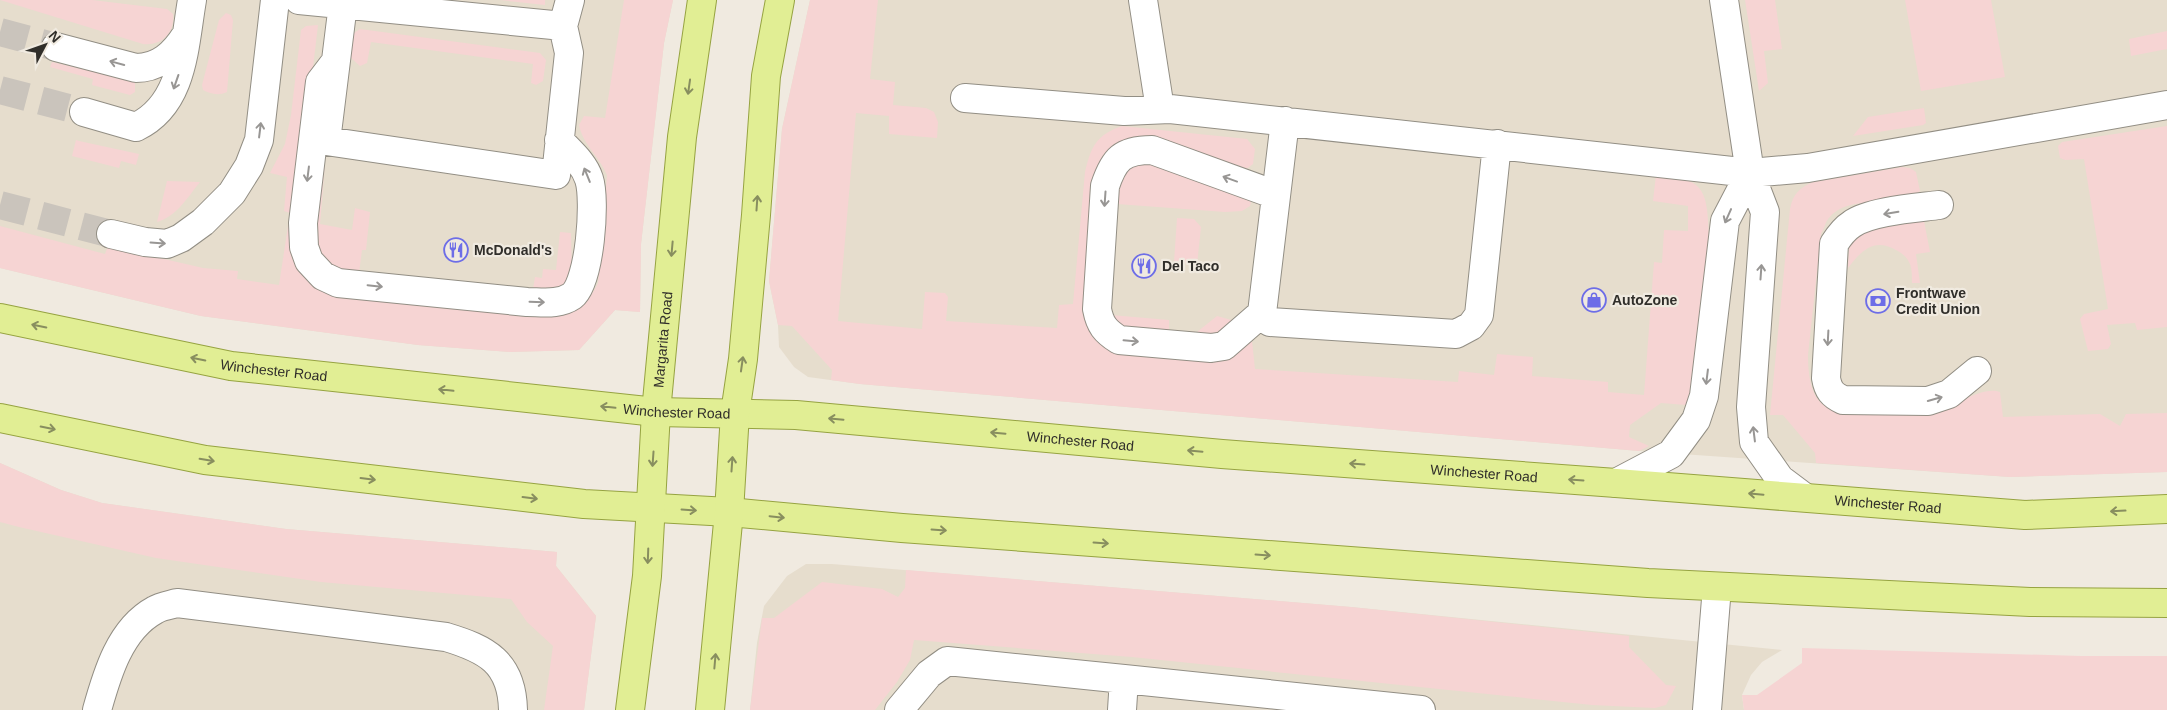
<svg xmlns="http://www.w3.org/2000/svg" width="2167" height="710" font-family="Helvetica,sans-serif">
  <rect width="100%" height="100%" fill="#f0eae0"/>
  <path fill="#e6ddcd" d="M0,0h673l-9,43 -23,201 -1,68 -25,-2 -36,40 -69,2 -92,-7 -217,-29 -201,-48z
    M810,0h1357v472l-157,5 -243,-17 -128,-9 -779,-67 -52,-7 -14,-10 -15,-20 -1,-22 -9,-44 13,-152z
    M0,463l61,27 41,13 184,26 271,23 -1,14 40,50 -12,94h-584z
    M806,564h26l519,43 431,43 -20,12 -11,13 -9,20 2,15h-994l7,-67 7,-37 23,-30z"/>
  <path fill="#f6d4d3" d="M0,0h92l75,9 6,5c2,19 -11,32 -30,30z
    M500,0h45v5z
    M624,0h49l-9,43 -23,201 -1,68 -25,-2 -36,40 -69,2 -92,-7 -217,-29 -201,-48v-42l105,28 3,-8 95,22 35,3 -1,8 42,6 11,-72 -6,-2 3,-34 -17,-4 15,-29 6,-29 10,-85 5,-4 12,-1 -16,136 -4,103 263,51c21,-7 27,-12 37,-32l9,-108c-7,-18 -24,-30 -28,-50l5,-9 21,2z
    M810,0h68l-8,79 25,3 -2,23 33,3 8,4 4,10 -1,16 -48,-4v-18l-33,-3 -18,208 84,8 3,-37 20,1 3,4 -2,24 111,7 2,-23 14,-1 12,-132c6,-25 11,-37 37,-46l125,13 8,10 -2,15 -5,4 -7,1c-24,-9 -87,-35 -109,-31 -12,2 -18,9 -25,18l-17,169 139,31 23,-15 3,28 203,13 1,-11 35,4 3,-21 36,3 -1,19 76,6v10l36,3 10,-133 8,1 2,-33 24,1v-25l-35,-5 3,-26c50,3 51,16 53,61l-17,158 -6,11 -25,-2 -31,22 -1,12 20,9 -10,5 -779,-67 -29,-4 1,-10 -40,-44 -14,-1 -9,-44 13,-152z
    M1745,0h30l7,49 -18,2 4,32 -9,8z
    M1905,0h86l14,77 -84,14z
    M226,13l5,2 2,5 -6,72c-9,4 -16,2 -24,-2l-1,-5 17,-65z
    M360,29l180,24 6,7 -3,21 -7,4 -5,-2 2,-19 -162,-22 -4,21 -7,3 -10,-9 4,-24z
    M2167,31v18l-36,7 -2,-17z
    M52,62l78,18 5,3v9l-5,3 -38,-10 1,-6 -43,-12z
    M1924,108l2,15 -3,2 -70,11 15,-19z
    M2167,126v201l-30,3 -2,-7 -28,2 4,19 -3,5 -20,2 -8,-32 4,-5 24,-5 -24,-150 -19,1 -5,-2 -2,-12 4,-4z
    M76,140l3,1 60,13 -3,11 -15,-4 -2,7 -47,-12z
    M1148,160l86,28 17,14 -1,4 -8,5 -17,1 -108,-8c3,-30 1,-32 31,-44z
    M318,162l7,1 -5,61 32,6 3,-22 15,4 -4,38h-4l-3,23 -21,-2 -21,-13 -8,-30z
    M1902,167l8,1 6,4 4,19c-26,21 -70,0 -92,28 -3,4 -4,10 -7,15l-13,121c0,64 29,59 82,59 14,-1 32,2 46,-2 17,-5 47,-27 64,-20l3,25 97,-3 20,12 6,-12 41,-1v59l-157,5 -194,-14 -1,-10 -32,-38h-13l20,-206c3,-15 9,-21 23,-27z
    M167,181l33,1c-13,16 -23,34 -43,40z
    M1177,218l17,1 7,8 -4,38 -23,-3z
    M1924,221l6,31 -14,2 4,29h-8c0,-6 0,-14 -2,-19 -3,-7 -8,-11 -14,-14 -22,-13 -35,1 -48,18l1,-29 10,-8z
    M560,232l11,1 1,44 -13,13 -26,-1 2,-12 7,1 1,-9 13,1z
    M1111,315l58,5v10l28,2 20,-16 18,5 -14,16 -100,-9z
    M0,463l61,27 41,13 184,26 271,23 -1,14 40,50 -12,94h-40l9,-64 -26,-24 -16,-23 -190,-17 -165,-24 -137,-31 -19,-5z
    M906,570l445,37 278,29v11l37,38 10,1 -10,19 -11,3 -63,-3 -460,-48 -218,-17 -4,20 -13,22 -22,28h-125l12,-92h12l48,-36 60,7 16,8 7,-9z
    M1802,648l279,8h86v54h-423l-2,-15h15l45,-32z"/>
  <g fill="none" stroke-linecap="round" stroke-linejoin="round">
    <path stroke="#cac4bc" stroke-width="28" stroke-dasharray="28 14" stroke-linecap="butt" d="M0,32l56,15
      M0,90l84,22
      M0,205l111,29"/>
    <g stroke="#928e84" stroke-width="30">
      <path id="minor" d="M299,0l264,26 7,-26
        M1143,0l17,109
        M1724,0l26,173 15,39 -14,195 3,35 26,37 24,18
        M343,4l-17,137 230,34 13,-122 -6,-27
        M56,47l80,21c23,0 38,-14 50,-33
        M336,61l-16,21 -17,141 1,24 5,14 14,15 15,7 189,19c15,0 32,3 45,-6 18,-14 24,-96 17,-117 -5,-16 -19,-27 -30,-39
        M965,98l159,13 46,-2 580,64 58,-5 359,-63
        M84,112l52,15c48,-23 48,-81 56,-127
        M1285,121l-23,192 8,9 186,12 15,-8 8,-11 18,-171
        M1939,205c-23,3 -69,6 -87,19 -8,5 -13,12 -18,20l-8,134c2,12 6,17 17,22l85,1 21,-7 28,-23
        M111,234l34,8 22,2 14,-6 22,-16 29,-29 17,-27 10,-26 16,-140
        M1262,313l-38,33 -13,2 -92,-8c-14,-9 -19,-15 -22,-31l8,-123c9,-27 17,-36 47,-36l124,45
        M1616,483l55,-29 25,-34 8,-24 21,-175 25,-48
        M97,710c10,-36 23,-81 58,-100 6,-4 15,-5 22,-7l269,34c40,12 66,25 67,73
        M899,710l30,-36 18,-13 177,18
        M1122,710l2,-31 297,31
        M1707,710l10,-123"/>
    </g>
    <g stroke="#96a341" stroke-width="30">
      <g id="major">
        <path id="s1" d="M0,318l231,48 425,46 140,3 426,39 394,29 409,32 142,-6"/>
        <path d="M0,418l205,42 379,44 145,8 173,16 746,55 382,19 137,1"/>
        <path id="s2" d="M630,710l17,-134 9,-164 26,-275 20,-137"/>
        <path d="M710,710l19,-198 6,-99 8,-54 13,-144 10,-139 14,-76"/>
      </g>
    </g>
    <use href="#minor" stroke="#fff" stroke-width="28"/>
    <use href="#major" stroke="#e1ee94" stroke-width="28"/>
  </g>
  <defs><path id="oneway-shaft" d="M-6 0H5M1.5-3L5.5 0L1.5 3" fill="none" stroke-width="1.6" stroke-linecap="round" stroke-linejoin="round" transform="scale(1.25)"/></defs>
  <g stroke="#989694">
    <use href="#oneway-shaft" transform="translate(117 63) rotate(-165)"/>
    <use href="#oneway-shaft" transform="translate(176 82) rotate(109)"/>
    <use href="#oneway-shaft" transform="translate(260 130) rotate(-83)"/>
    <use href="#oneway-shaft" transform="translate(308 174) rotate(97)"/>
    <use href="#oneway-shaft" transform="translate(587 175) rotate(-112)"/>
    <use href="#oneway-shaft" transform="translate(1230 179) rotate(-160)"/>
    <use href="#oneway-shaft" transform="translate(1105 199) rotate(94)"/>
    <use href="#oneway-shaft" transform="translate(1891 213) rotate(171)"/>
    <use href="#oneway-shaft" transform="translate(1728 216) rotate(114)"/>
    <use href="#oneway-shaft" transform="translate(158 243) rotate(4)"/>
    <use href="#oneway-shaft" transform="translate(1761 272) rotate(-86)"/>
    <use href="#oneway-shaft" transform="translate(375 286) rotate(6)"/>
    <use href="#oneway-shaft" transform="translate(537 302) rotate(2)"/>
    <use href="#oneway-shaft" transform="translate(1828 338) rotate(93)"/>
    <use href="#oneway-shaft" transform="translate(1131 341) rotate(5)"/>
    <use href="#oneway-shaft" transform="translate(1707 377) rotate(97)"/>
    <use href="#oneway-shaft" transform="translate(1935 399) rotate(-16)"/>
    <use href="#oneway-shaft" transform="translate(1754 434) rotate(-97)"/>
  </g>
  <g stroke="#888e5f">
    <use href="#oneway-shaft" transform="translate(689 87) rotate(98)"/>
    <use href="#oneway-shaft" transform="translate(757 203) rotate(-86)"/>
    <use href="#oneway-shaft" transform="translate(672 249) rotate(95)"/>
    <use href="#oneway-shaft" transform="translate(39 326) rotate(-168)"/>
    <use href="#oneway-shaft" transform="translate(198 359) rotate(-168)"/>
    <use href="#oneway-shaft" transform="translate(742 364) rotate(-82)"/>
    <use href="#oneway-shaft" transform="translate(446 390) rotate(-174)"/>
    <use href="#oneway-shaft" transform="translate(608 407) rotate(-174)"/>
    <use href="#oneway-shaft" transform="translate(836 419) rotate(-175)"/>
    <use href="#oneway-shaft" transform="translate(48 428) rotate(11)"/>
    <use href="#oneway-shaft" transform="translate(998 433) rotate(-175)"/>
    <use href="#oneway-shaft" transform="translate(1195 451) rotate(-175)"/>
    <use href="#oneway-shaft" transform="translate(653 459) rotate(94)"/>
    <use href="#oneway-shaft" transform="translate(207 460) rotate(9)"/>
    <use href="#oneway-shaft" transform="translate(732 464) rotate(-86)"/>
    <use href="#oneway-shaft" transform="translate(1357 464) rotate(-176)"/>
    <use href="#oneway-shaft" transform="translate(368 479) rotate(7)"/>
    <use href="#oneway-shaft" transform="translate(1576 480) rotate(-176)"/>
    <use href="#oneway-shaft" transform="translate(1756 494) rotate(-175)"/>
    <use href="#oneway-shaft" transform="translate(530 498) rotate(7)"/>
    <use href="#oneway-shaft" transform="translate(689 510) rotate(4)"/>
    <use href="#oneway-shaft" transform="translate(2118 511) rotate(177)"/>
    <use href="#oneway-shaft" transform="translate(777 517) rotate(6)"/>
    <use href="#oneway-shaft" transform="translate(939 530) rotate(4)"/>
    <use href="#oneway-shaft" transform="translate(1101 543) rotate(4)"/>
    <use href="#oneway-shaft" transform="translate(1263 555) rotate(4)"/>
    <use href="#oneway-shaft" transform="translate(648 556) rotate(92)"/>
    <use href="#oneway-shaft" transform="translate(715 661) rotate(-85)"/>
  </g>
  <defs>
    <g id="restaurant-ring" transform="scale(1.25)"><circle r="9.5" fill="#f0eae0" stroke="#6d6de7" stroke-width="1.5"/><path d="M-5-6h1v4h1v-4h1v4h1v-4h1v5L-1.5 .5V6h-2V.5L-5-1ZM5-6V6H3V1.5H1.5Q1.5-4 5-6Z" fill="#6d6de7"/></g>
    <g id="shop-ring" transform="scale(1.25)"><circle r="9.5" fill="#f0eae0" stroke="#6d6de7" stroke-width="1.5"/><path d="M-5-2.5h2.3a2.7 3.5 0 0 1 5.4 0H5L5.5 6h-11ZM-1.5-2.5h3a1.5 2.3 0 0 0-3 0Z" fill="#6d6de7"/></g>
    <g id="bank-ring" transform="scale(1.25)"><circle r="9.5" fill="#f0eae0" stroke="#6d6de7" stroke-width="1.5"/><path d="M-6-4H6V4H-6ZM0-2.3a2.3 2.3 0 1 0 0 4.6a2.3 2.3 0 1 0 0-4.6Z" fill="#6d6de7"/></g>
  </defs>
  <g fill-rule="evenodd">
    <use href="#restaurant-ring" x="456" y="250"/>
    <use href="#restaurant-ring" x="1144" y="266"/>
    <use href="#shop-ring" x="1594" y="300"/>
    <use href="#bank-ring" x="1878" y="301"/>
  </g>
  <g text-anchor="middle" stroke-width="4.5" stroke-linejoin="round" paint-order="stroke">
    <g font-size="14" font-weight="bold" fill="#302e2a" stroke="#f0eae0" text-anchor="start">
      <text x="474" y="255">McDonald's</text>
      <text x="1162" y="271">Del Taco</text>
      <text x="1896" y="298">Frontwave<tspan x="1896" dy="16">Credit Union</tspan></text>
      <text x="1612" y="305">AutoZone</text>
    </g>
    <g font-size="14" fill="#302e2a" stroke="#f0eae0">
      <text dy="5" stroke="none"><textPath href="#s2" startOffset="372">Margarita Road</textPath></text>
      <text dy="5" stroke="none"><textPath href="#s1" startOffset="279">Winchester Road</textPath></text>
      <text dy="5" stroke="none"><textPath href="#s1" startOffset="684">Winchester Road</textPath></text>
      <text dy="5" stroke="none"><textPath href="#s1" startOffset="1089">Winchester Road</textPath></text>
      <text dy="5" stroke="none"><textPath href="#s1" startOffset="1494">Winchester Road</textPath></text>
      <text dy="5" stroke="none"><textPath href="#s1" startOffset="1899">Winchester Road</textPath></text>
    </g>
  </g>
  <g transform="translate(45 45) rotate(49)" stroke="#f0eae0" stroke-width="4" paint-order="stroke">
  <path d="M0-4L9 19L0 12L-9 19Z" fill="#302e2a"/>
  <text y="-8" font-size="14" font-weight="bold" text-anchor="middle" fill="#302e2a">N</text>
  </g>
</svg>
